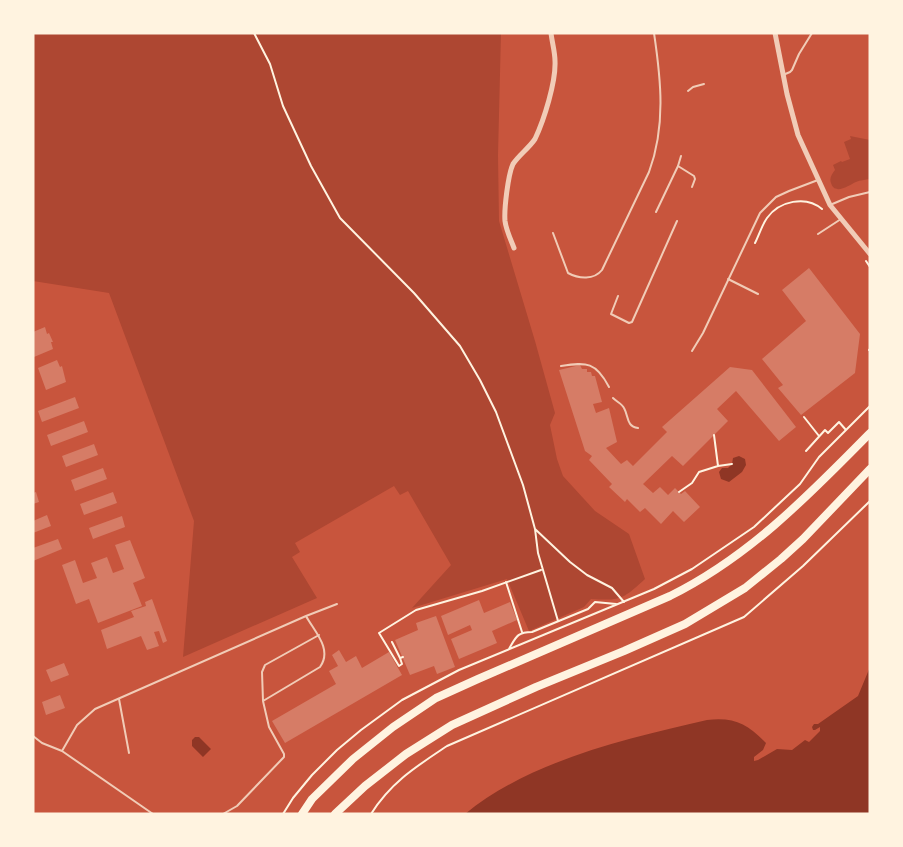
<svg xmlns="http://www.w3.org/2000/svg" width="903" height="847" font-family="Mulish,sans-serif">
  <rect width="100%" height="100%" fill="#c8553d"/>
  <path fill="#ae4732" d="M33,33h468l-3,122 1,66 36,120 20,72 -5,12 7,34 6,17 32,35 34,23 16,45c-22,20 -24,22 -54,20l-7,8 -55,24 -22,-52 -95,29 39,-43 -43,-74 -8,4 -6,-9 -99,57 5,9 -8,5 25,41 -134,59 11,-136 -85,-228 -76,-12z
    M850,136l20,4v39c-5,1 -10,1 -14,3 -7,3 -21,14 -25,1 -2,-5 1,-9 4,-13l-2,-5 8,-4 1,1 8,-3 -6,-17 7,-3z"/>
  <path fill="#8f3625" d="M739,456l6,3 1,6 -4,7 -13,10 -8,-3 -2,-7 3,-4h6l4,-4 1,-6z
    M870,667v147h-405c64,-53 163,-76 242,-94 28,-3 40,4 59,23l-3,7 -9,7v4l4,-1 19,-11 15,1 13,-10 4,2 11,-11v-4l-5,3h-2l-1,-3 2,-3h4l40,-28z
    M195,737h4l12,12 -8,8 -11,-11v-6z"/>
  <path fill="#d67c66" d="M809,268l51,66 -5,39 -54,42 -23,-27 5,-3 -21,-26 44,-38 -24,-31z
    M45,327l2,7 2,-1 4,9h-2l2,7 -19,8 -1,-25z
    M57,360l3,7 2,-1 4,16 -20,8 -8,-22z
    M580,365l2,4h5v3h4l1,4h3l7,26 -9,2 3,9 13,-5 8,34 -11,6 15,16 6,-4 6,6 34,-34 -5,-5 68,-60 22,3 44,57 -17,14 -43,-50 -19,18 11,12 -45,45 -11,-10 -29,28 10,9 7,-6 8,8 7,-7 6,6 4,-3 15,16 -16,15 -11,-11 -12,13 -16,-16 -5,4 -13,-13 -2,3 -16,-15 3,-3 -23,-24 3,-4 -7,-5 -26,-81z
    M75,397l4,11 -37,14 -4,-11z
    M84,421l4,11 -37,14 -4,-11z
    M94,444l4,11 -32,12 -4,-11z
    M103,468l4,11 -32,12 -4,-11z
    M36,492l3,10 -6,2v-11z
    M113,492l4,11 -33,12 -4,-11z
    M47,515l4,11 -18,7v-12z
    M122,516l3,11 -32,12 -4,-11z
    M58,539l4,10 -29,12v-13z
    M130,540l15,38 -12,5 9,23 -44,17 -9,-24 -13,5 -14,-39 13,-5 8,23 14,-5 -6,-15 16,-6 6,16 11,-4 -9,-24z
    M152,599l15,42 -4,2 -4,-12 -5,1 5,14 -12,4 -6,-14 -34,13 -6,-19 33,-13 -3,-6 15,-5 -1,-4z
    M479,600l5,13 26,-11 7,18 -25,11 5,12 -38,16 -8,-20 21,-9 -2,-5 -22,10 -7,-19z
    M436,616l19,51 -18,7 -3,-8 -24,9 -15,-35 23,-10 -2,-7z
    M339,650l7,12 10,-6 6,12 27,-16 13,23 -117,68 -13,-22 64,-37 -7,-13 9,-5 -6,-11z
    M64,663l5,12 -18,7 -5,-12z
    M60,695l5,13 -19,7 -4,-13z"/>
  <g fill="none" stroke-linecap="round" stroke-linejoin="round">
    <path stroke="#fff3e0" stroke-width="2" d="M254,33l16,31 13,42 28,60 29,52 74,75 46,53 20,34 16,32 27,73 12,44 3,24 20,68
      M755,243c4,-8 7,-18 12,-25 12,-17 39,-23 55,-9
      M866,261l4,6
      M869,350l1,-1
      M804,417l15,19
      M714,435l4,31 14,-2
      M806,451l19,-21 3,3 11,-11 7,8
      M679,492l13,-9 7,-11 19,-6
      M535,529l35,33 17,13 25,13 12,14
      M506,582l16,50
      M392,642l8,16 3,-1
      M509,649c7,-12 8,-17 23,-17l56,-23 7,-7 21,2
      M400,658l2,6 -3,2 -20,-33 37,-23 66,-19 59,-21
      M283,814l10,-16 19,-23 25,-25 24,-20 41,-30 57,-30 195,-81 38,-20 62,-42 46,-43 19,-27 51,-51
      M371,814c20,-32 46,-48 76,-68l297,-129 59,-51 67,-65"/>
    <path stroke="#f1ccb7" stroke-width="2" d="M783,75l7,-3 2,-2 7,-16 13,-21
      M688,91l5,-4 11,-3
      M678,166l16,10 1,3 -3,8
      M830,205l19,-8 21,-5
      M656,212l22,-46 3,-10
      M553,233l15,40c11,6 26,7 34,-3l47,-98c17,-46 12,-92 5,-139
      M818,234l23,-15
      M728,279l30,15
      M618,296l-7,18 18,9 3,-1 45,-101
      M692,351l11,-18 57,-120 16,-16 13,-6 29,-11
      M561,366c26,-4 35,-4 48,21
      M613,398c4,4 9,6 11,10 5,9 2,18 14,20
      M119,699l10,54
      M263,701l-1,-29 3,-7 54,-30
      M33,736l9,7 20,8
      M153,814l-91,-63 15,-26 18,-16 211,-93 31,-12
      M223,814l14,-8 47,-49v-3l-15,-27 -6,-26 57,-34c13,-18 -6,-36 -14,-51"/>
    <path stroke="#f1ccb7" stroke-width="5" d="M775,33l12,61 11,41 32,70 40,49
      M514,248c-3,-8 -8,-18 -9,-27 -1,-12 3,-46 8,-57 6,-9 16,-16 22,-25 9,-19 21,-57 20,-78 0,-9 -3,-19 -4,-28"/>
    <path stroke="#fff3e0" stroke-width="8" d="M302,814l10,-15 41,-40 40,-32 43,-29 42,-19 192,-83c79,-39 139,-101 200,-163
      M335,814l30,-28 41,-32 46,-29 84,-38 88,-36 61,-27 60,-36 36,-29 22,-20 67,-70"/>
  </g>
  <rect width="903" height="847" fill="none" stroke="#fff3e0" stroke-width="69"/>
</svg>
